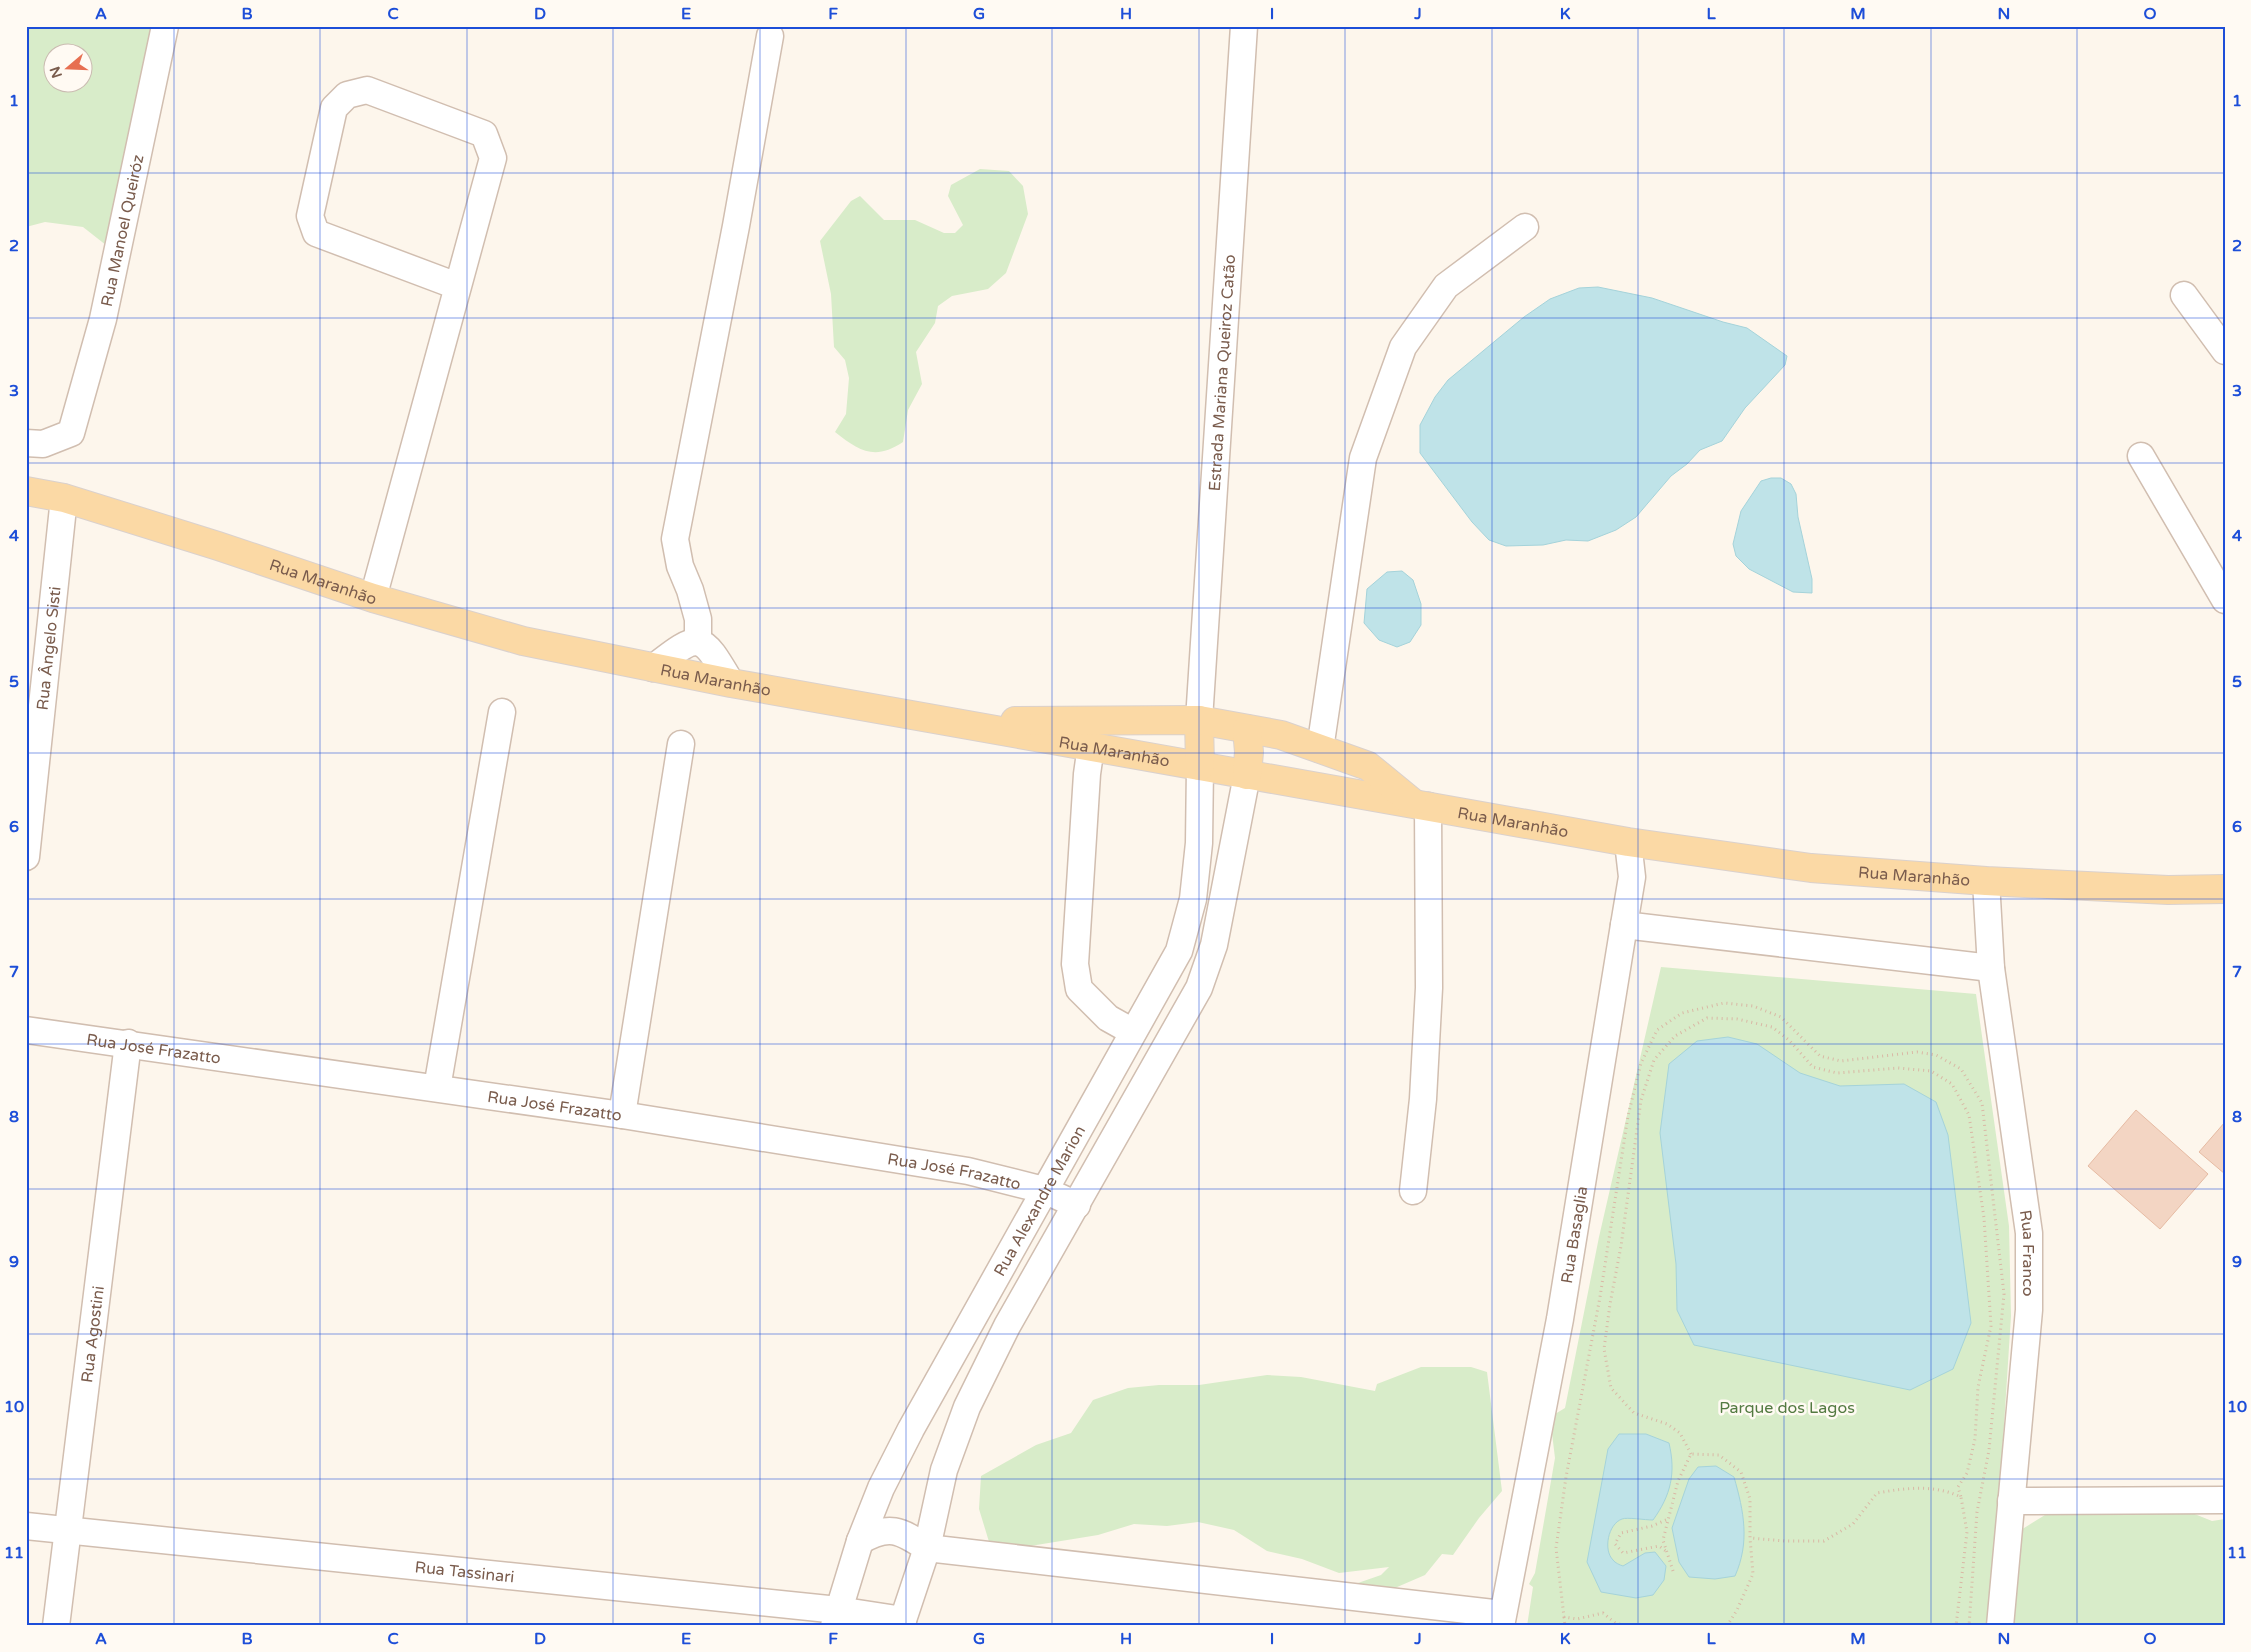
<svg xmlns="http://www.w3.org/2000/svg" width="2251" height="1652" font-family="'Varela Round',sans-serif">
  <rect width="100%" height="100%" fill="#fdf6ec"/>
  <path fill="#d8ecc9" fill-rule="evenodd" d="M26,26h138l-53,223 -28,-22 -38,-5 -19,5zM52,52h30v30h-30z
    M980,169l29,2 14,15 5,28 -22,59 -18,16 -36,7 -14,10 -3,17 -19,29 6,32 -14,26 -5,32c-28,19 -44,9 -68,-10l11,-18 3,-36 -4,-18 -11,-13 -3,-53 -11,-53 31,-40 9,-5 24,24h31l29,13h11l8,-8 -15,-29 3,-11z
    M1661,967l315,27 33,232 2,90 -12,187 -11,123h-461l6,-39 -4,-3 6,-11 20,-115 -5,-41 15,-9 34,-171z
    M1421,1367h50l16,5 15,119 -23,27 -26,37 -11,-1 -17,21 -44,19 -23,-11 23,-8 8,-8 -50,6 -37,-14 -35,-8 -33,-21 -36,-8 -31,4 -33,-2 -36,11 -74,12 -34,-2 -11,-36 2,-33 55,-31 35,-12 22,-33 35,-12 31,-3h40l68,-10 34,2 74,14 2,-7z
    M2076,1505l106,4 30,12 13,-2v107h-226l17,-93 29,-18z"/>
  <path fill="#bfe3e8" stroke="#a5d3da" d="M1598,287l54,11 71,24 24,6 40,28 -2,9 -40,43 -23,33 -22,9 -13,14 -16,12 -35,41 -20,13 -28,11 -22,-1 -23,5 -37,1 -17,-6 -17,-18 -52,-69v-28l15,-28 13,-17 76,-63 26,-18 29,-11z
    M1771,478h10l10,6 5,10 2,23 14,62v14l-19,-1 -44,-23 -13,-13 -3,-12 8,-33 20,-30z
    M1402,571l11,9 8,24v21l-11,17 -13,5 -18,-7 -15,-17 3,-34 20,-17z
    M1728,1037l29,7 43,29 40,13 64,-2 32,18 12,33 23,188 -18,46 -43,21 -216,-45 -17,-35 -1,-46 -16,-131 9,-69 28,-23z
    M1619,1434h27l23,9c7,30 2,52 -16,77 -8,0 -26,-3 -31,-1 -14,5 -19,31 -9,41 2,3 7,5 10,6l22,-13 10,-1 11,14 -2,14 -11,15 -17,3 -35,-6 -14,-30 21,-113z
    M1716,1466l18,11c10,35 16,65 1,99l-20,3 -26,-2 -10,-15 -7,-34 17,-49 9,-12z"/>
  <path fill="#f3d5c3" stroke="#e6bba3" d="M2136,1110l72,64 -48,55 -72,-63z
    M2225,1122v52l-26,-22z"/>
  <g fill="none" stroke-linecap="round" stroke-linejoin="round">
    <g stroke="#d1beb0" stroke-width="29">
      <g id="minor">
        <path d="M2184,295l41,56"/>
        <path id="s1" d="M26,443l17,1 28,-11 32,-114 62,-293"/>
        <path d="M2141,456l84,144"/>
        <path d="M373,598l120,-440 -9,-24 -117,-44 -20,5 -13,13 -24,108 6,17 141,53"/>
        <path d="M698,642v-23l-8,-29 -10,-24 -5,-27 61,-313 34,-190"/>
        <path d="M653,668c47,-37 48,-36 78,15"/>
        <path id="s2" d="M1199,720l45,-694"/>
        <path d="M1091,746l-4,28 -12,190 4,25 29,29 25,14"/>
        <path d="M1320,749l43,-291 40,-111 43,-61 79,-59"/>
        <path id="s3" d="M26,857l38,-359"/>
        <path id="s4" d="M1986,881l5,87 38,265v77l-29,316"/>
        <path d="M1624,925l367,43"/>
        <path id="s5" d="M26,1030l596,85 346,56 76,19 33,15"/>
        <path d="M437,1088l65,-376"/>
        <path d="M622,1115l59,-371"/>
        <path d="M1413,1191l10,-92 6,-111 -1,-182"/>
        <path d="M2011,1501l214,-1"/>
        <path id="s6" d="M26,1526l812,84 65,10"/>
        <path d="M860,1541c29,-17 40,-11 67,7l575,66"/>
        <path id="s7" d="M56,1626l72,-583"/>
        <path id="s8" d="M834,1626l26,-85 21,-53 30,-59 268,-478 14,-52 6,-56 1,-77"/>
        <path d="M901,1626l26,-78 17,-78 23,-63 40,-81 192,-338 15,-43 33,-170"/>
        <path id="s9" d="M1501,1626l59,-307 64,-394 8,-48 -4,-35"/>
      </g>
    </g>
    <g stroke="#dad1cd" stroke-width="30">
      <g id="major">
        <path id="s10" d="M26,491l38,7 154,48 155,52 150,43 208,42 897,159 183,26 175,13 182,9 57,-1"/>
        <path d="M1199,720l1,46"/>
        <path d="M1015,721l184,-1 82,15 87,31 44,36"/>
        <path d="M1247,729l2,23 -2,23"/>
      </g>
    </g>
    <path stroke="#d9b8a5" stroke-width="3" stroke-dasharray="1 4" stroke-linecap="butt" d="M1691,1454l-11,-21 -13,-9 -33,-11 -23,-25 -7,-39 6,-45 11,-58 20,-146 13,-40 21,-24 32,-18 30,1 35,8 17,13 24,27 24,6 61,-5 33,3 21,13 17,31 15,103 7,108 -13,61 -3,52 -8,34 -9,14 3,10
      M1666,1520l-14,6 -31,7 -6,11 8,9 36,-7 8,6
      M1673,1571l-10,-31 15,-59 13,-27 28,1 22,17 9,27v39l35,3h39l29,-17 24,-31c29,-5 56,-9 84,4l6,35 -11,94
      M1564,1617l1,9
      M1619,1624l8,2
      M1619,1626l-16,-13 -26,6 -13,-2 -8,-69 10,-71 34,-180 28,-181 13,-53 16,-33 25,-17 42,-10 29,3 28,11 39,39 21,5 76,-9 19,3 25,14 21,34 22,191 -15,156 -12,62 -8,114
      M1727,1626l10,-16 16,-36 -3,-36"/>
    <use href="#minor" stroke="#fff" stroke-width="26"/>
    <use href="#major" stroke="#fbd9a5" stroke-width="28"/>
  </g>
  <path fill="none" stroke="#1d4ed8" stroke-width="1" stroke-opacity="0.55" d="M174,26v1600M320,26v1600M467,26v1600M613,26v1600M760,26v1600M906,26v1600M1052,26v1600M1199,26v1600M1345,26v1600M1492,26v1600M1638,26v1600M1784,26v1600M1931,26v1600M2077,26v1600M26,173h2199M26,318h2199M26,463h2199M26,608h2199M26,753h2199M26,899h2199M26,1044h2199M26,1189h2199M26,1334h2199M26,1479h2199"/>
  <g text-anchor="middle" stroke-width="5" stroke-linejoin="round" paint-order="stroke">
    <g font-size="16" fill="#7a5c4d" stroke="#fffaf3">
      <text dy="6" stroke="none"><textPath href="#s1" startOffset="256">Rua Manoel Queiróz</textPath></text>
      <text dy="6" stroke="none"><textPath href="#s2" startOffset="348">Estrada Mariana Queiroz Catão</textPath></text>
      <text dy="6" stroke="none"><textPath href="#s10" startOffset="311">Rua Maranhão</textPath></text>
      <text dy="6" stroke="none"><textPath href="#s3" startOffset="210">Rua Ângelo Sisti</textPath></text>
      <text dy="6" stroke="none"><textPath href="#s10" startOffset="716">Rua Maranhão</textPath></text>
      <text dy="6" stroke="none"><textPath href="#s10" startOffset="1121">Rua Maranhão</textPath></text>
      <text dy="6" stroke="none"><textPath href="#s10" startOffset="1526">Rua Maranhão</textPath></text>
      <text dy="6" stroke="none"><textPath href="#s10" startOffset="1931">Rua Maranhão</textPath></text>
      <text dy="6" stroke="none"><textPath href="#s5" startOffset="129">Rua José Frazatto</textPath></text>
      <text dy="6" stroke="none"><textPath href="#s5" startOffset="534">Rua José Frazatto</textPath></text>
      <text dy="6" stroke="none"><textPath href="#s5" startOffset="939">Rua José Frazatto</textPath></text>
      <text dy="6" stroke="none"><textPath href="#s8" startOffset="474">Rua Alexandre Marion</textPath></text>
      <text dy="6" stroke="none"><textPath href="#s9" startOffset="398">Rua Basaglia</textPath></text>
      <text dy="6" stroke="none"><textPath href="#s4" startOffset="375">Rua Franco</textPath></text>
      <text dy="6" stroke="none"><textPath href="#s7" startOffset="294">Rua Agostini</textPath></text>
      <text dy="6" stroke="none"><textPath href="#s6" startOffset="441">Rua Tassinari</textPath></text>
    </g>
    <g font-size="16" fill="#537a41" stroke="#fffaf3">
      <text x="1787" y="1413">Parque dos Lagos</text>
    </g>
  </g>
  <rect width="2251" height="1652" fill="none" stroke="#fffaf3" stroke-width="55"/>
  <g transform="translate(68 68) rotate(251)"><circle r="24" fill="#fffaf3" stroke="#cabbb1"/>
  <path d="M0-4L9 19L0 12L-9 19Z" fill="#e76f51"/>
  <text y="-8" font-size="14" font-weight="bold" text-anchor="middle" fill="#7a5c4d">N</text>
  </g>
  <rect x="28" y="28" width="2196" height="1596" fill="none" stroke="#1d4ed8" stroke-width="2"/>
  <g font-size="16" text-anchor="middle" font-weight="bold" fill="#1d4ed8">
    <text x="101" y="19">A</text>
    <text x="247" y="19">B</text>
    <text x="393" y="19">C</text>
    <text x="540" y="19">D</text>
    <text x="686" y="19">E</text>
    <text x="833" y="19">F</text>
    <text x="979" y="19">G</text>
    <text x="1126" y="19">H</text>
    <text x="1272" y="19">I</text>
    <text x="1418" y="19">J</text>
    <text x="1565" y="19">K</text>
    <text x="1711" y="19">L</text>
    <text x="1858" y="19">M</text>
    <text x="2004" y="19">N</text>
    <text x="2150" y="19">O</text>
    <text x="14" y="106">1</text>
    <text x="2237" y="106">1</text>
    <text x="14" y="251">2</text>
    <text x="2237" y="251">2</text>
    <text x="14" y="396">3</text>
    <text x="2237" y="396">3</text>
    <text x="14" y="541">4</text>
    <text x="2237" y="541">4</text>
    <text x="14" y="687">5</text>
    <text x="2237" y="687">5</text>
    <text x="14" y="832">6</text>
    <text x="2237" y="832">6</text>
    <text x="14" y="977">7</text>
    <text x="2237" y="977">7</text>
    <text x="14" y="1122">8</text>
    <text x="2237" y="1122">8</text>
    <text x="14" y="1267">9</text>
    <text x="2237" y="1267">9</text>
    <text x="14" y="1412">10</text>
    <text x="2237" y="1412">10</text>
    <text x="14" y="1558">11</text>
    <text x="2237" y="1558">11</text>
    <text x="101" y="1644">A</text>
    <text x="247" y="1644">B</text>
    <text x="393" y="1644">C</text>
    <text x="540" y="1644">D</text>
    <text x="686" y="1644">E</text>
    <text x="833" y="1644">F</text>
    <text x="979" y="1644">G</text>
    <text x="1126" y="1644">H</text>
    <text x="1272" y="1644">I</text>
    <text x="1418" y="1644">J</text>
    <text x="1565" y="1644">K</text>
    <text x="1711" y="1644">L</text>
    <text x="1858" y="1644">M</text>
    <text x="2004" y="1644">N</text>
    <text x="2150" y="1644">O</text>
  </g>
</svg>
